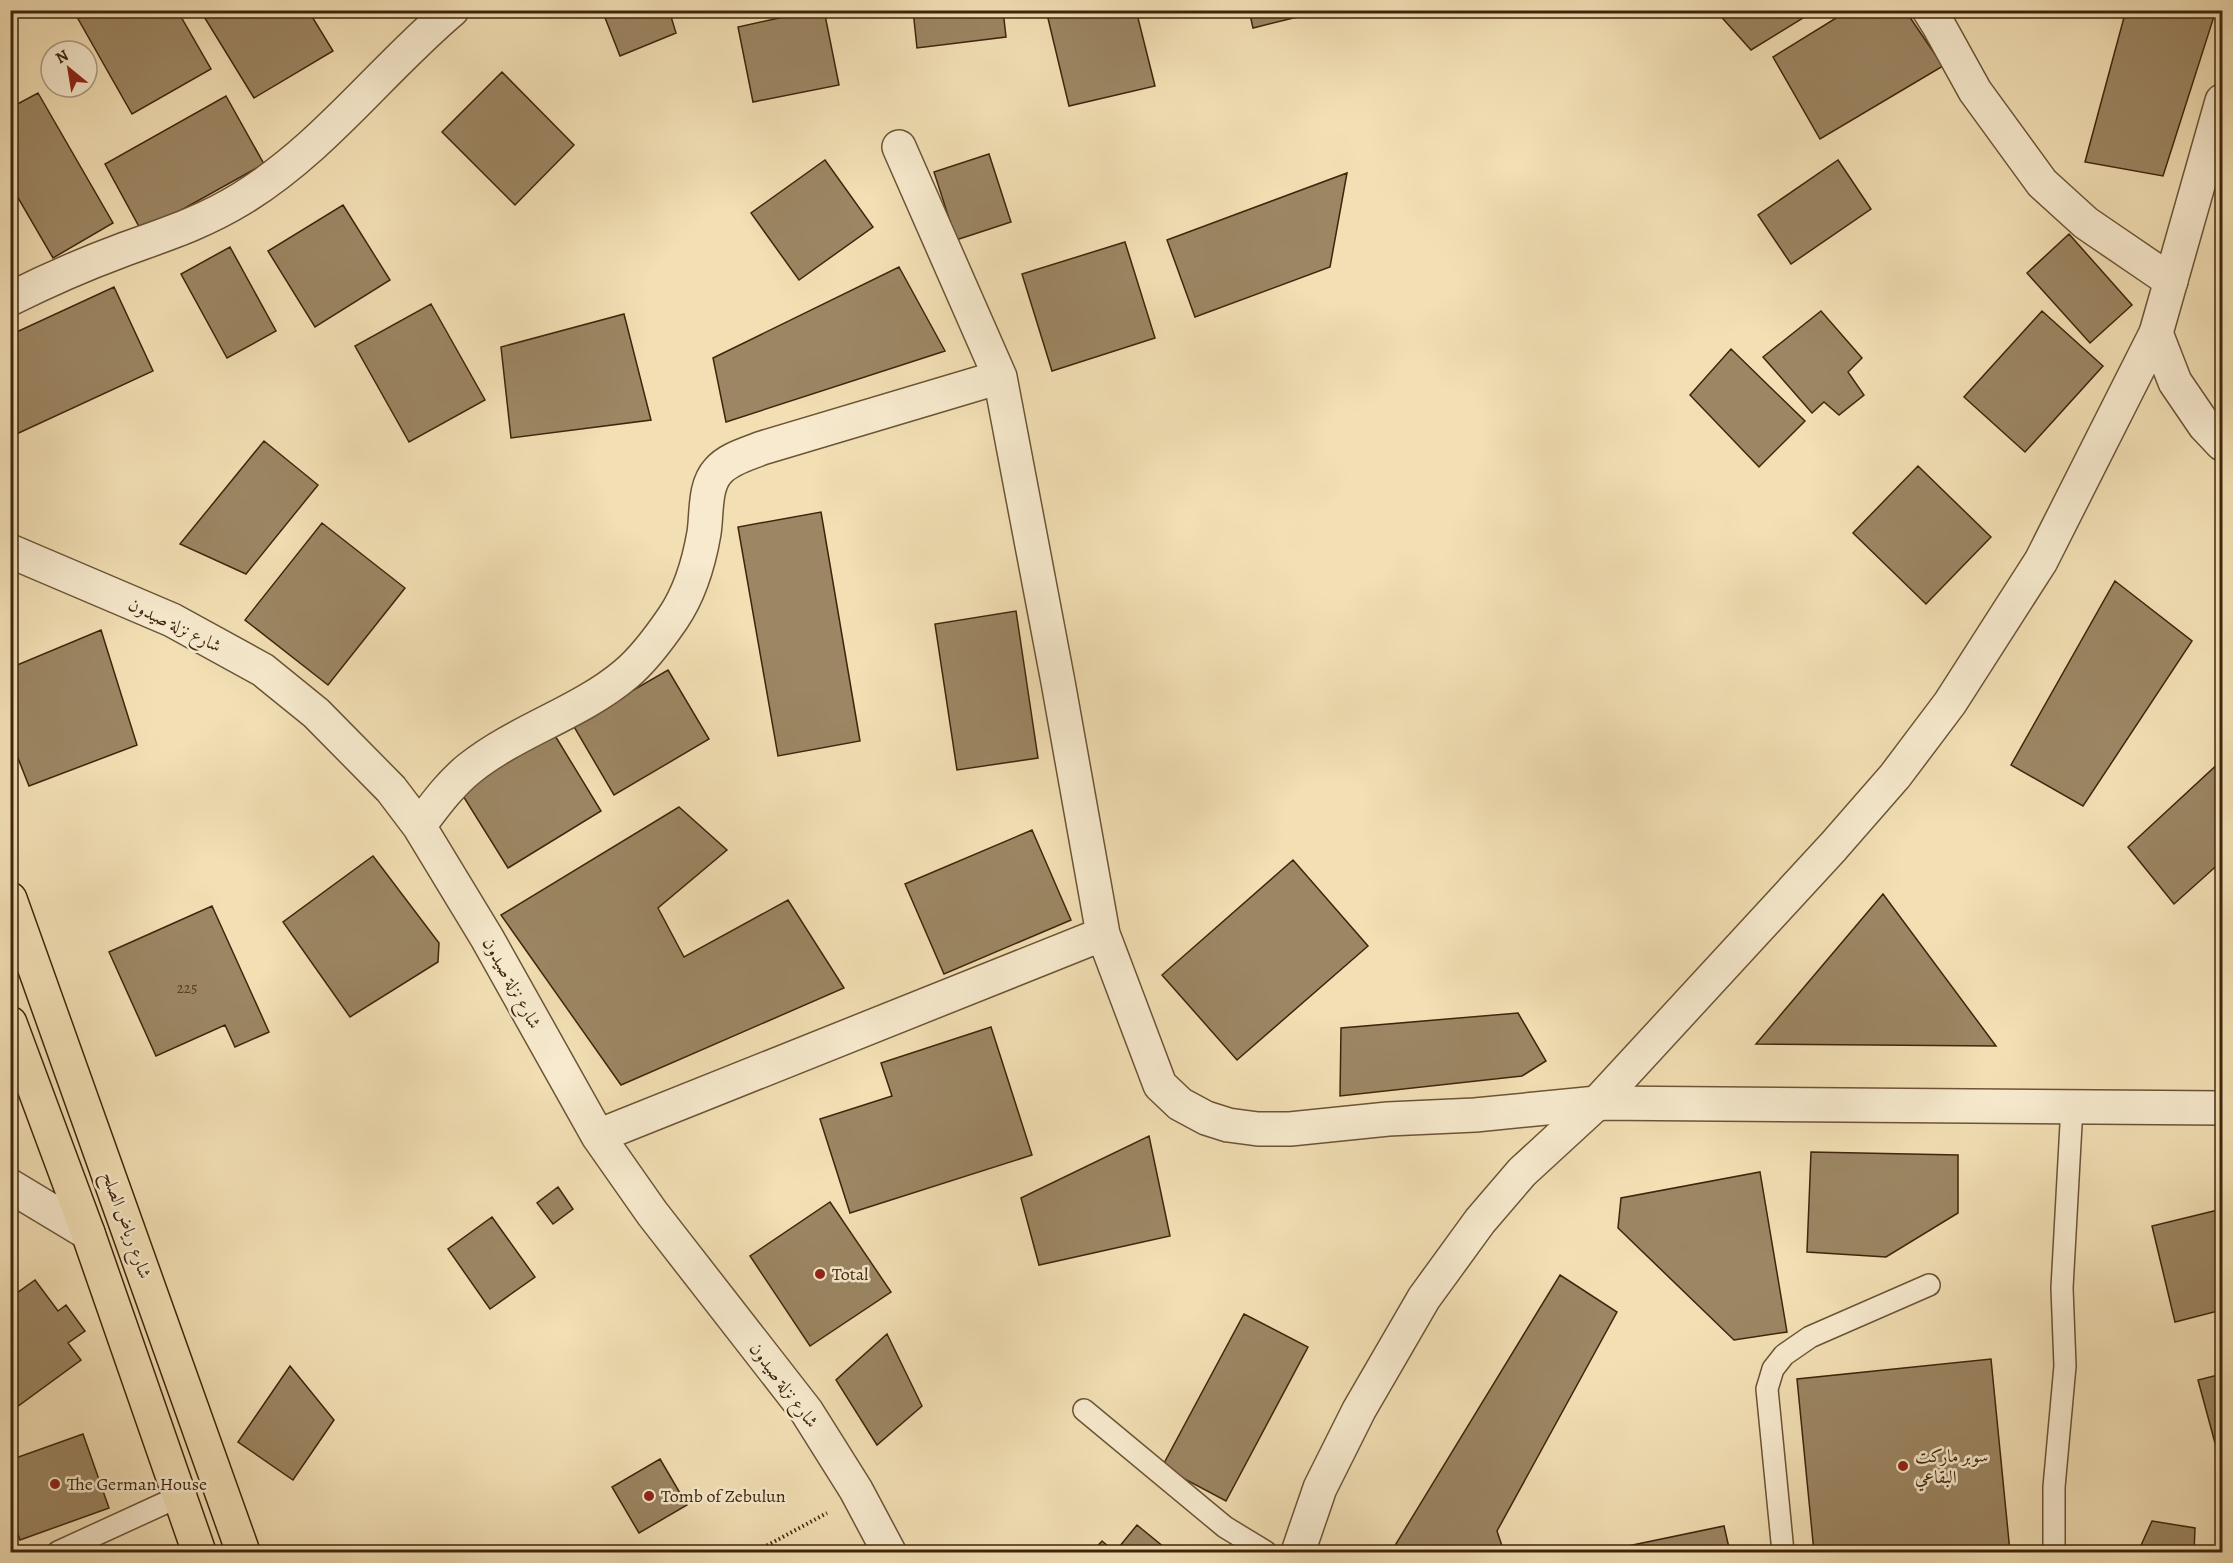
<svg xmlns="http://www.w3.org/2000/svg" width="2233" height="1563" font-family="Alegreya,Amiri,serif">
  <rect width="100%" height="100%" fill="#f2dfb4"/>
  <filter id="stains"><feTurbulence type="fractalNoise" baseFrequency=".00333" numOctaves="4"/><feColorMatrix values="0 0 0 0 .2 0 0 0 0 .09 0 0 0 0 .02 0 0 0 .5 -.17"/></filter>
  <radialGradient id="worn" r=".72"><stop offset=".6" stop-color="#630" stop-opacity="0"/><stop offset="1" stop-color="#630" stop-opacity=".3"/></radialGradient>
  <path fill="#9c8663" stroke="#3f250c" stroke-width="1.5" d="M73,10h104l34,59 -79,45z
    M211,10h97l25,41 -79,47 -51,-83z
    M602,10h67l7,23 -56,23z
    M815,10h9l15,75 -86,17 -15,-75z
    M913,10h90l3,27 -89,11z
    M1046,10h90l19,76 -86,20z
    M1249,10h77l-73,18z
    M1717,10h99l-65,40 -35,-39z
    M1849,10h56l38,56 -123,73 -47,-82z
    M2126,10h90l-53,166 -78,-14z
    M502,72l72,73 -59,60 -73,-73z
    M38,93l75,130 -60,35 -43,-74v-76z
    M226,96l38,68 -122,68 -37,-68z
    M989,154l22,68 -55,18 -22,-68z
    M825,160l48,67 -74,53 -48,-67z
    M1838,160l33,49 -80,55 -33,-49z
    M1347,173l-17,94 -135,50 -28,-77z
    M343,205l47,75 -75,47 -47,-76z
    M2069,234l63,71 -42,38 -63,-70z
    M1125,242l30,96 -103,33 -30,-97z
    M230,247l46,84 -49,27 -46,-84z
    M899,267l46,84 -219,71 -13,-64z
    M114,287l39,84 -143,66v-102z
    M431,304l54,96 -76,42 -54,-96z
    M1821,311l41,47 -14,14 16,23 -25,20 -15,-13 -12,11 -49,-56z
    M2042,311l61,55 -78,86 -61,-55z
    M624,314l27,106 -140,18 -10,-91z
    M1731,349l74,72 -46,46 -69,-72z
    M264,441l54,44 -72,89 -66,-30z
    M1918,466l73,71 -65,67 -73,-71z
    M821,512l39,229 -82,15 -40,-229z
    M322,523l83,65 -77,97 -83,-65z
    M2115,581l77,60 -109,165 -72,-41z
    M1016,611l22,147 -81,12 -22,-146z
    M101,630l36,115 -108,41 -19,-48v-70z
    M668,670l41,69 -95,56 -41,-70z
    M554,734l47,77 -93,57 -48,-77z
    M2222,760v101l-48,43 -46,-57z
    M679,807l48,43 -69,58 26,49 104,-57 56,88 -223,97 -120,-170z
    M1032,830l39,90 -127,54 -39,-90z
    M373,856l66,87 -1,19 -88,55 -67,-95z
    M1293,860l75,86 -131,114 -75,-85z
    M1883,894l113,152 -240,-2z
    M212,906l57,126 -34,15 -10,-22 -69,31 -47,-104z
    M1518,1013l28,48 -24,15 -182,20 1,-68z
    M991,1027l41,128 -182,58 -30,-94 72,-23 -11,-33z
    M1149,1136l21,100 -131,29 -18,-67z
    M1811,1152l147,3v58l-72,44 -79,-5z
    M1760,1172l27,160 -53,8 -116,-112 3,-30z
    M558,1187l15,22 -20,15 -16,-21z
    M830,1202l61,90 -81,54 -60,-90z
    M2222,1209v101l-47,12 -23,-96z
    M492,1217l43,60 -45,32 -42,-60z
    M1560,1275l57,37 -120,219 7,21h-113z
    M35,1280l23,31 8,-6 19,26 -17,12 13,17 -71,52v-114z
    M1244,1314l64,33 -82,154 -64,-34z
    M887,1334l35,72 -45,39 -41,-65z
    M1991,1359l19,193h-196l-17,-173z
    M290,1366l44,54 -41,60 -55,-38z
    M2222,1374v95l-24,-89z
    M83,1434l26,74 -89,32 -10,-28v-52z
    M660,1459l27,46 -48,28 -27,-46z
    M2152,1521l43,7 -1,24h-56z
    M1137,1525l33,27h-78l10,-11 13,11z
    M1724,1526l6,26h-131z"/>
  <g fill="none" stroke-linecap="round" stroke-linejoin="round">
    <g stroke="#6c5436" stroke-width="24">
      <path id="service" d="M1084,1410l141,117 41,25
        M58,1552l120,-55
        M1783,1552l-16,-163 6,-20 11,-14 26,-18 119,-52
        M2054,1552v-65l11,-121 -3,-78 10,-182"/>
    </g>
    <g stroke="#6c5436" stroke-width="36">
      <path id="minor" d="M1929,10l10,16 36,65 67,92 44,40 85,58
        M2156,333l19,49 30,44 17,18
        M1000,377l58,305 45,252 57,151 20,19 26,14 22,7 30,4h32l98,-10 87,-4 122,-12 625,5
        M10,551l162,69 91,50 53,43 75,76 28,37 68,112 111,198 54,77 155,199 49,78 33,62
        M419,826c16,-21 31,-42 51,-58 48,-38 110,-55 156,-94 18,-15 34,-37 47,-56 17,-25 26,-56 31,-85 3,-19 0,-47 14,-62 10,-12 29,-17 44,-23l238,-71 -101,-230
        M598,1136l505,-202
        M10,1186l78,47"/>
    </g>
    <g stroke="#6c5436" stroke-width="36">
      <path id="tertiary" d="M10,299c36,-18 72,-34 110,-48 43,-16 80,-27 121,-52 82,-50 138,-127 211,-189
        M1298,1552l22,-64 39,-78 65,-112 56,-77 42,-49 75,-69 236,-256 62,-71 55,-73 91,-142 115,-228 66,-232"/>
    </g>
    <g stroke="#3f250c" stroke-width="36">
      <path id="primary" d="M10,899l233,653
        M10,1023l78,210 111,319"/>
    </g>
    <path stroke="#3f250c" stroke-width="4" stroke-dasharray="1.5 3" stroke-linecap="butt" d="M755,1552l72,-39"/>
    <use href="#service" stroke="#f7eace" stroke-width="21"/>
    <use href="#minor" stroke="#f7eace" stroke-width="33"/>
    <use href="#tertiary" stroke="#f7eace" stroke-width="33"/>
    <use href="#primary" stroke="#f2dfb4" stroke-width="33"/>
  </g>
  <g fill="#8f2418" stroke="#f7eace" stroke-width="2">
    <circle cx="820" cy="1274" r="6"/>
    <circle cx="1903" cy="1466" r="6"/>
    <circle cx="55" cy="1484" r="6"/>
    <circle cx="649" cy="1496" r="6"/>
  </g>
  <g text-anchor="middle" stroke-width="5" stroke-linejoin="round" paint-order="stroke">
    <g font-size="15" fill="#563d22">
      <text x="187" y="993">225</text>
    </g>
    <g font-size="18" fill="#3f250c" stroke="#f7eace">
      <text transform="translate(175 625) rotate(26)" y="6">شارع نزلة صيدون</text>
      <text transform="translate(512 983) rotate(61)" y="6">شارع نزلة صيدون</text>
      <text transform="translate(127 1225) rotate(70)" y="6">شارع رياض الصلح</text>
      <text transform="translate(784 1385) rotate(53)" y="6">شارع نزلة صيدون</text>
    </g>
    <g font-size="18" fill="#3f250c" stroke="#f7eace" text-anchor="start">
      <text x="832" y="1280">Total</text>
      <text x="1915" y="1462">سوبر ماركت<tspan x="1915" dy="21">البقاعي</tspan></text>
      <text x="67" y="1490">The German House</text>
      <text x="661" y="1502">Tomb of Zebulun</text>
    </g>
  </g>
  <rect width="2233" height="1563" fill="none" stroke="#f2dfb4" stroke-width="36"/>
  <rect x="12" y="12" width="2209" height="1539" fill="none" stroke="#3f250c" stroke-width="3"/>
  <rect x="18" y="18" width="2197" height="1527" fill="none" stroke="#3f250c" stroke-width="1.5"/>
  <g transform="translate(69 69) rotate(330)"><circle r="28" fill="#f7eace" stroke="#ad9b80" stroke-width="1.5"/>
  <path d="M0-4.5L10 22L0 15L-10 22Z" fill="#8f2418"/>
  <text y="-9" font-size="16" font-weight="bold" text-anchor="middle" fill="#3f250c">N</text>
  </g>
  <rect width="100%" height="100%" filter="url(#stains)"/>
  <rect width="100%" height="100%" fill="url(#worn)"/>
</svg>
